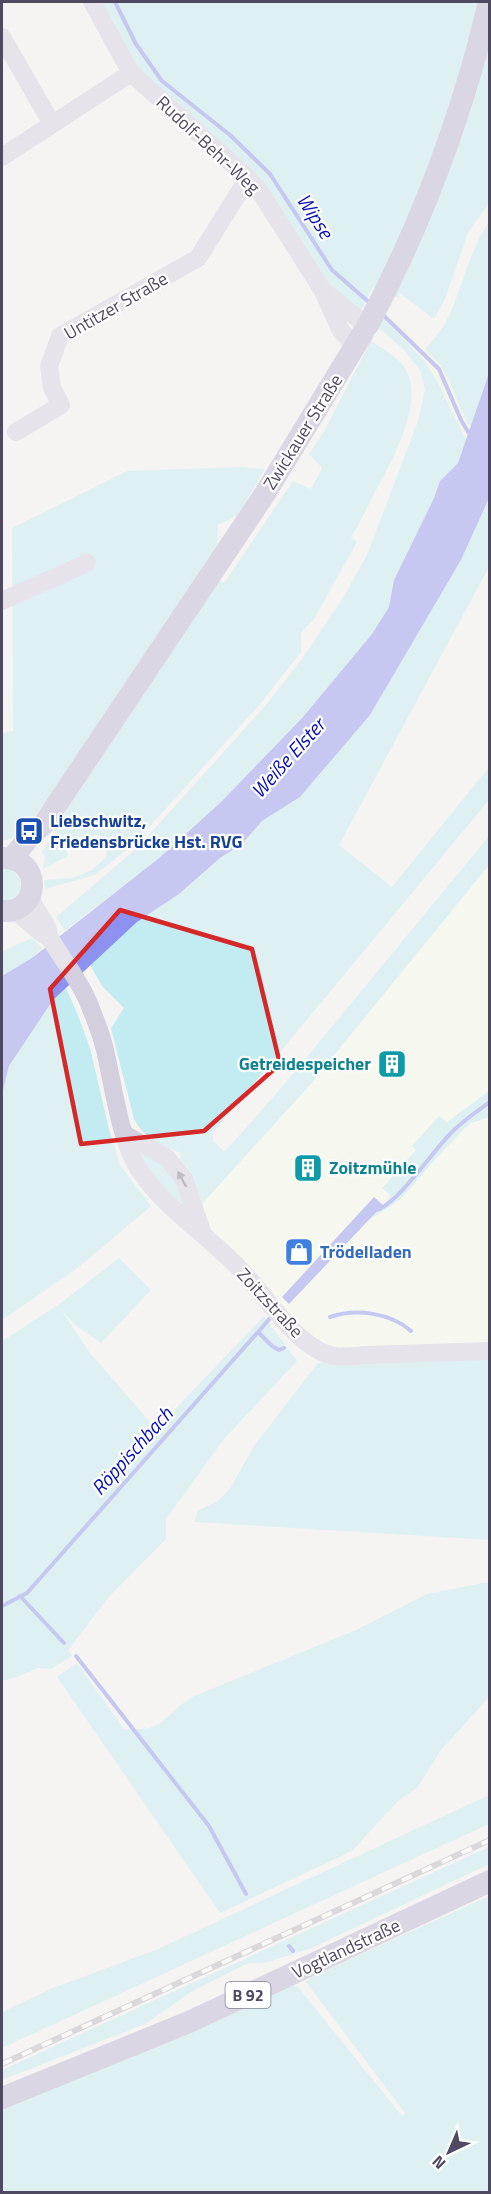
<svg xmlns="http://www.w3.org/2000/svg" width="491" height="2194" font-family="'Titillium Web',sans-serif">
  <rect width="100%" height="100%" fill="#f5f4f3"/>
  <path fill="#f7fdee" d="M489,865v481l-159,2 -34,-25 -93,-89 -6,-25 112,-123z"/>
  <path fill="#c2ecf2" d="M99,2h384l-42,141 -64,146 -4,-2 -14,29 -33,-26 -69,-108 -109,-98z
    M489,31v172l-21,30 -23,66 -11,20 -36,-27 2,7 -5,-3z
    M489,221v152l-18,53 -4,-3 -19,-45 -23,-29c31,-30 33,-65 51,-103 3,-9 9,-17 13,-25z
    M383,318l41,42 13,21 29,59 -8,23 -18,18 -6,17 -40,82 -5,27 -17,27 -69,83 -82,85 -62,56 -94,73 -9,-14 81,-69 128,-142 39,-50 37,-55 26,-46 51,-134 7,-32 -5,-19 -16,-20 -26,-23z
    M371,341c11,8 28,16 35,29 20,36 -19,98 -35,130 -6,12 -12,25 -20,37l6,5 -43,77 -13,14v19l-40,51 -126,140 -40,32 -50,14 -1,-9 29,-2 19,-8 14,-13 2,-19 -11,-3 -32,10 3,11 -25,13 2,-12 -3,-4 40,-70 135,-204 7,4 69,-102 18,8 11,-21 -13,-14 15,-23z
    M240,467l25,2 -27,46 -20,10 -1,22 -115,174 -81,115 -19,5v-108l11,-2 -1,-203 115,-57z
    M489,496v71l-150,278 53,42 97,-120v33l-276,333v8l11,10 3,-2 56,-63 206,-250v29l-180,221 -109,120 -13,-38 -7,-9 1,-6c-22,-8 -35,-13 -47,-34l-23,-91 13,-20 -22,-22 -12,-21 47,-43 42,-28 41,-36 22,-14 20,-23 38,-24 70,-82 91,-155z
    M2,868c14,1 22,11 17,25l-9,8h-8z
    M32,938l10,10 -10,10 -30,18v-25z
    M66,988l12,27 12,33 19,81 11,36 31,41 -72,61 -77,53v-226l7,-28 44,-66z
    M489,1091v26l-20,7 -37,39 -32,37 -31,20 22,-24 -9,-8 34,-38 -4,-4 27,-30 8,6z
    M134,1146l22,15 22,18 9,31 -10,-1z
    M119,1258l32,32 -50,53 -26,-18 -13,-14 28,42 66,76 108,-113 33,45 -73,78 -58,80v20l-58,59 -40,52 4,6 -21,13 -13,-1 -21,9 -15,4v-340l56,-36z
    M489,1359v181l-294,-18 2,-11 21,-10 13,-14 23,-41 63,-82 5,-2z
    M483,1583h6v114l-48,53 -24,38 -19,13 -46,50 -132,62 -163,-236 20,-14 47,66c42,4 40,-16 70,-33l162,-66 71,-36z
    M489,1795v29l-487,224v-36l51,-24 105,-39z
    M489,1847v17l-177,84 -44,14 -22,2 -55,28 -46,32 -143,56v-10z
    M489,1896v296h-487v-88l287,-119 9,2 104,129 3,-3 -99,-131 7,-6z"/>
  <path fill="#eef5e4" d="M386,311l55,54 26,58 -4,10 -26,-52 -13,-21 -41,-42z"/>
  <path fill="#8d92f0" d="M489,373l1,123 -29,64 -91,155 -70,82 -38,24 -20,23 -22,14 -41,36 -42,28 -84,78 -44,66 -7,28v-118l30,-18 127,-100 61,-55 83,-86 69,-83 17,-27 5,-27 40,-82 6,-17 18,-18z
    M374,1197l9,8 -94,99 -7,-7z"/>
  <g fill="none" stroke-linecap="round" stroke-linejoin="round">
    <path stroke="#8d92f0" stroke-width="4" d="M115,2l21,42 26,37 68,54 40,39 62,96 39,34
      M383,315l56,54 22,51 9,15
      M376,1210c20,-4 57,-59 74,-76 11,-12 26,-22 40,-32
      M330,1317c26,-9 61,-4 81,14
      M258,1332l14,-16
      M20,1596l44,47
      M2,1606l25,-13 231,-261 14,14 7,4 5,-2
      M76,1656l133,170 37,68
      M289,1946l4,5"/>
    <path stroke="#d3cfdf" stroke-width="18" d="M92,2l39,71 117,105 14,17 61,96 18,40 15,15
      M2,37l50,87
      M2,157l129,-84
      M326,293l41,33
      M16,432l45,-27 -9,-17 -3,-22 11,-30 138,-78 50,-80
      M2,601l85,-38
      M30,896c3,11 10,18 15,27 4,6 3,12 6,17 12,20 26,37 36,59 6,15 13,31 17,47 9,36 15,91 34,122 26,40 67,65 100,99 25,25 48,64 78,82 16,10 31,8 49,6l125,-4
      M15,910l25,22 8,5
      M126,1135l41,23 17,21 19,55"/>
    <path stroke="#bab2d2" stroke-width="22" d="M368,325c54,-102 95,-212 121,-323
      M2,858c40,-2 40,56 0,53
      M12,858l21,-25 10,-8 223,-333 97,-159
      M2,2098l187,-76 301,-141"/>
    <g stroke="#b8b5bd" stroke-width="6">
      <path id="rail" d="M2,2064l488,-224"/>
    </g>
    <use href="#rail" stroke="#fff" stroke-width="4" stroke-dasharray="11" stroke-linecap="butt"/>
  </g>
  <defs><path id="oneway-solid" d="M-6-.8H1V-3.2L6.5 0L1 3.2V.8H-6Z" transform="scale(1.5)"/></defs>
  <use fill="#7d788d" href="#oneway-solid" transform="translate(182 1179) rotate(-119)"/>
  <path d="M0 0H491V2194H0ZM120,910l132,39 28,115 -76,67 -123,13 -31,-155z" fill="#f5f4f3" fill-opacity=".55" fill-rule="evenodd"/>
  <path fill="none" stroke="#d62828" stroke-width="4.5" stroke-linejoin="round" d="M120,910l132,39 28,115 -76,67 -123,13 -31,-155z"/>
  <defs>
    <g id="bus-square" transform="scale(1.5)"><rect x="-9" y="-9" width="18" height="18" rx="4" fill="#1a4fb4" stroke="#fff"/><path d="M-5-6H5V4H4V6H2V4H-2V6H-4V4H-5ZM-3.5-4V0h7V-4ZM-3.5 1.2v1.5H-2V1.2ZM2 1.2v1.5H3.5V1.2Z" fill="#fff"/></g>
    <g id="building-square" transform="scale(1.5)"><rect x="-9" y="-9" width="18" height="18" rx="4" fill="#0f9aa8" stroke="#fff"/><path d="M-4-6H4V6H1V3H-1V6H-4ZM-2.5-4.3h1.7v1.8h-1.7ZM.8-4.3h1.7v1.8H.8ZM-2.5-1h1.7V.8h-1.7ZM.8-1h1.7V.8H.8Z" fill="#fff"/></g>
    <g id="shop-square" transform="scale(1.5)"><rect x="-9" y="-9" width="18" height="18" rx="4" fill="#3f7fe0" stroke="#fff"/><path d="M-5-2.5h2.3a2.7 3.5 0 0 1 5.4 0H5L5.5 6h-11ZM-1.5-2.5h3a1.5 2.3 0 0 0-3 0Z" fill="#fff"/></g>
  </defs>
  <g fill-rule="evenodd">
    <use href="#bus-square" x="29" y="831"/>
    <use href="#building-square" x="392" y="1064"/>
    <use href="#building-square" x="308" y="1168"/>
    <use href="#shop-square" x="299" y="1252"/>
  </g>
  <g text-anchor="middle" stroke-width="4.5" stroke-linejoin="round" paint-order="stroke">
    <rect fill="#fff" stroke="#848090" stroke-width="1.5" x="225.5" y="1982" width="45" height="26" rx="4.5"/>
    <g font-size="16" font-weight="bold" fill="#4f4961">
      <text x="248" y="2001">B 92</text>
    </g>
    <g font-size="18" fill="#4f4961" stroke="#fff">
      <text transform="translate(208 145) rotate(43)" y="6">Rudolf-Behr-Weg</text>
      <text transform="translate(116 306) rotate(-30)" y="6">Untitzer Straße</text>
      <text transform="translate(303 432) rotate(-58)" y="6">Zwickauer Straße</text>
      <text transform="translate(270 1303) rotate(47)" y="6">Zoitzstraße</text>
      <text transform="translate(346 1949) rotate(-25)" y="6">Vogtlandstraße</text>
    </g>
    <g font-size="18" font-weight="bold" fill="#164399" stroke="#fff" text-anchor="start">
      <text x="50" y="827">Liebschwitz,<tspan x="50" dy="21">Friedensbrücke Hst. RVG</tspan></text>
    </g>
    <g font-size="18" font-weight="bold" fill="#0d838f" stroke="#fff" text-anchor="end">
      <text x="371" y="1070">Getreidespeicher</text>
      <text x="329" y="1174" text-anchor="start">Zoitzmühle</text>
    </g>
    <g font-size="18" font-weight="bold" fill="#366cbe" stroke="#fff" text-anchor="start">
      <text x="320" y="1258">Trödelladen</text>
    </g>
    <g font-size="20" font-style="italic" fill="#070eb7" stroke="#fff">
      <text transform="translate(315 216) rotate(57)" y="7">Wipse</text>
      <text transform="translate(288 758) rotate(-48)" y="7">Weiße Elster</text>
      <text transform="translate(132 1451) rotate(-48)" y="7">Röppischbach</text>
    </g>
  </g>
  <rect width="491" height="2194" fill="none" stroke="#4f4961" stroke-width="6"/>
  <g transform="translate(449 2152) rotate(224)" stroke="#ffffff" stroke-width="4.5" paint-order="stroke">
  <path d="M0-4.5L10 22L0 15L-10 22Z" fill="#4f4961"/>
  <text y="-9" font-size="16" font-weight="bold" text-anchor="middle" fill="#4f4961">N</text>
  </g>
</svg>
